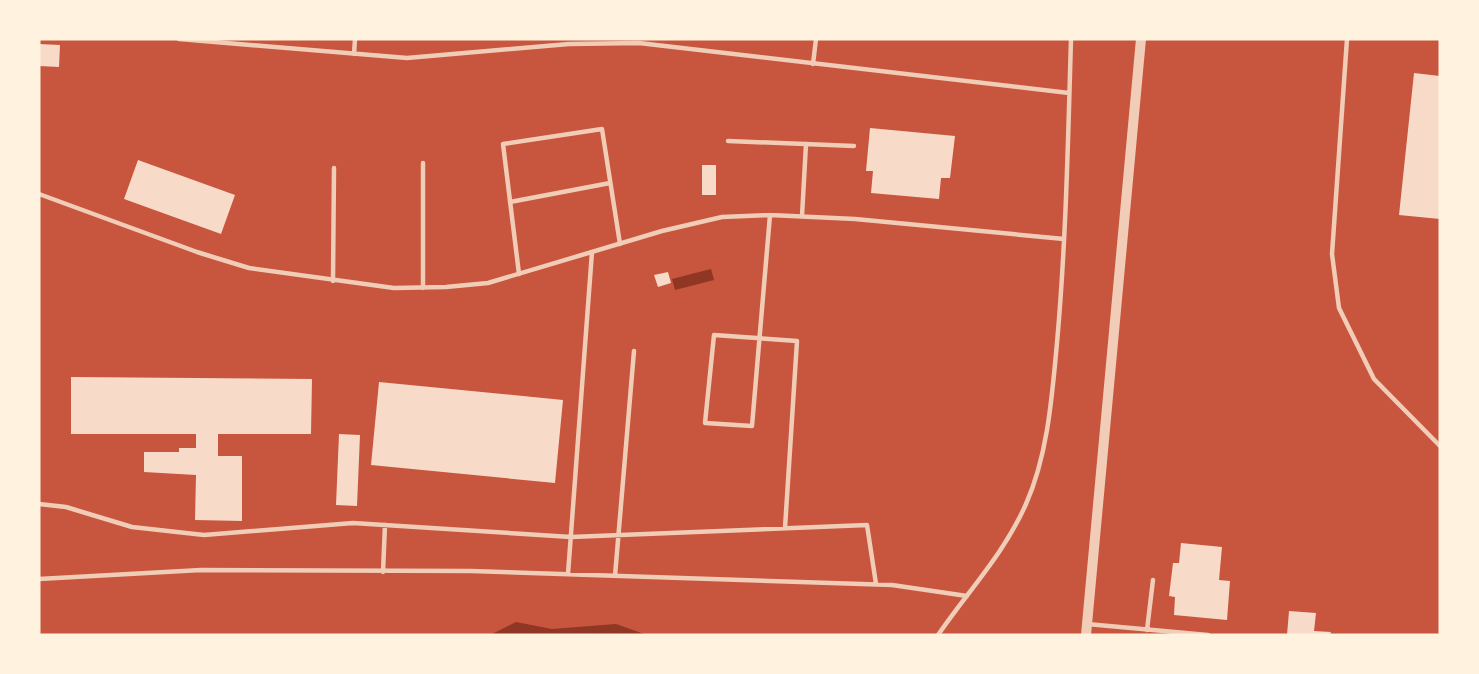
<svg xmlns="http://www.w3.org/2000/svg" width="1479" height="674" font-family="Rubik,sans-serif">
  <rect width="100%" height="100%" fill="#c8553d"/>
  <path fill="#8f3625" d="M711,269l3,11 -39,10 -3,-11z
    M516,622l36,7 64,-5 31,11h-157z"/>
  <path fill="#f7dbc8" d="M39,44l21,1 -1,22 -20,-1z
    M1414,73l26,3v143l-41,-4z
    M870,128l85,8 -5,42h-9l-2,21 -68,-6 2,-22h-7z
    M138,160l97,35 -14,39 -97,-35z
    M702,165h14v30h-14z
    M668,272l3,11 -13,4 -4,-12z
    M71,377l241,2 -1,55h-93v22h24v65l-47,-1 1,-45 -52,-3v-20h35v-4h17v-14h-125z
    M379,382l184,18 -8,83 -184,-18z
    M339,434l21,1 -3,71 -21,-1z
    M1181,543l41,4 -3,33 11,1 -3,39 -53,-5 1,-18 -6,-1 4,-33h6z
    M1289,611l27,2 -2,18 17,1 -1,3h-43z"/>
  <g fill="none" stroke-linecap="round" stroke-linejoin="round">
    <path stroke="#f1ccb7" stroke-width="4.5" d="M179,39l228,19 162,-14 70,-1 430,50
      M1347,39l-15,215 7,54 35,71 66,67
      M354,54l1,-15
      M813,64l3,-25
      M728,141l126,5
      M39,194l158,58 52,16 145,20 52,-1 42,-4 174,-52 60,-14 48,-2 85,4 209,20
      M510,202l100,-19
      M770,215l-18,211 -47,-3 9,-88 83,6 -12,187
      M802,216l4,-72
      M519,274l-16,-130 99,-15 18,115
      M333,281l1,-113
      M423,288v-125
      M39,504l27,3 66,20 72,8 149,-12 218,14 296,-12 9,59
      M383,572l2,-47
      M568,574l24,-322
      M615,576l19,-225
      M39,579l162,-9 270,1 421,14 75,11
      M1087,624l121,11
      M1147,630l6,-50
      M938,635c30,-44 66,-81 88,-131 22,-50 26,-108 31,-161 9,-101 11,-202 14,-304"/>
    <path stroke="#f1ccb7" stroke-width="10" d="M1086,635l55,-596"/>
  </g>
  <rect width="1479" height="674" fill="none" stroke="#fff3e0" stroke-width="81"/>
</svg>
